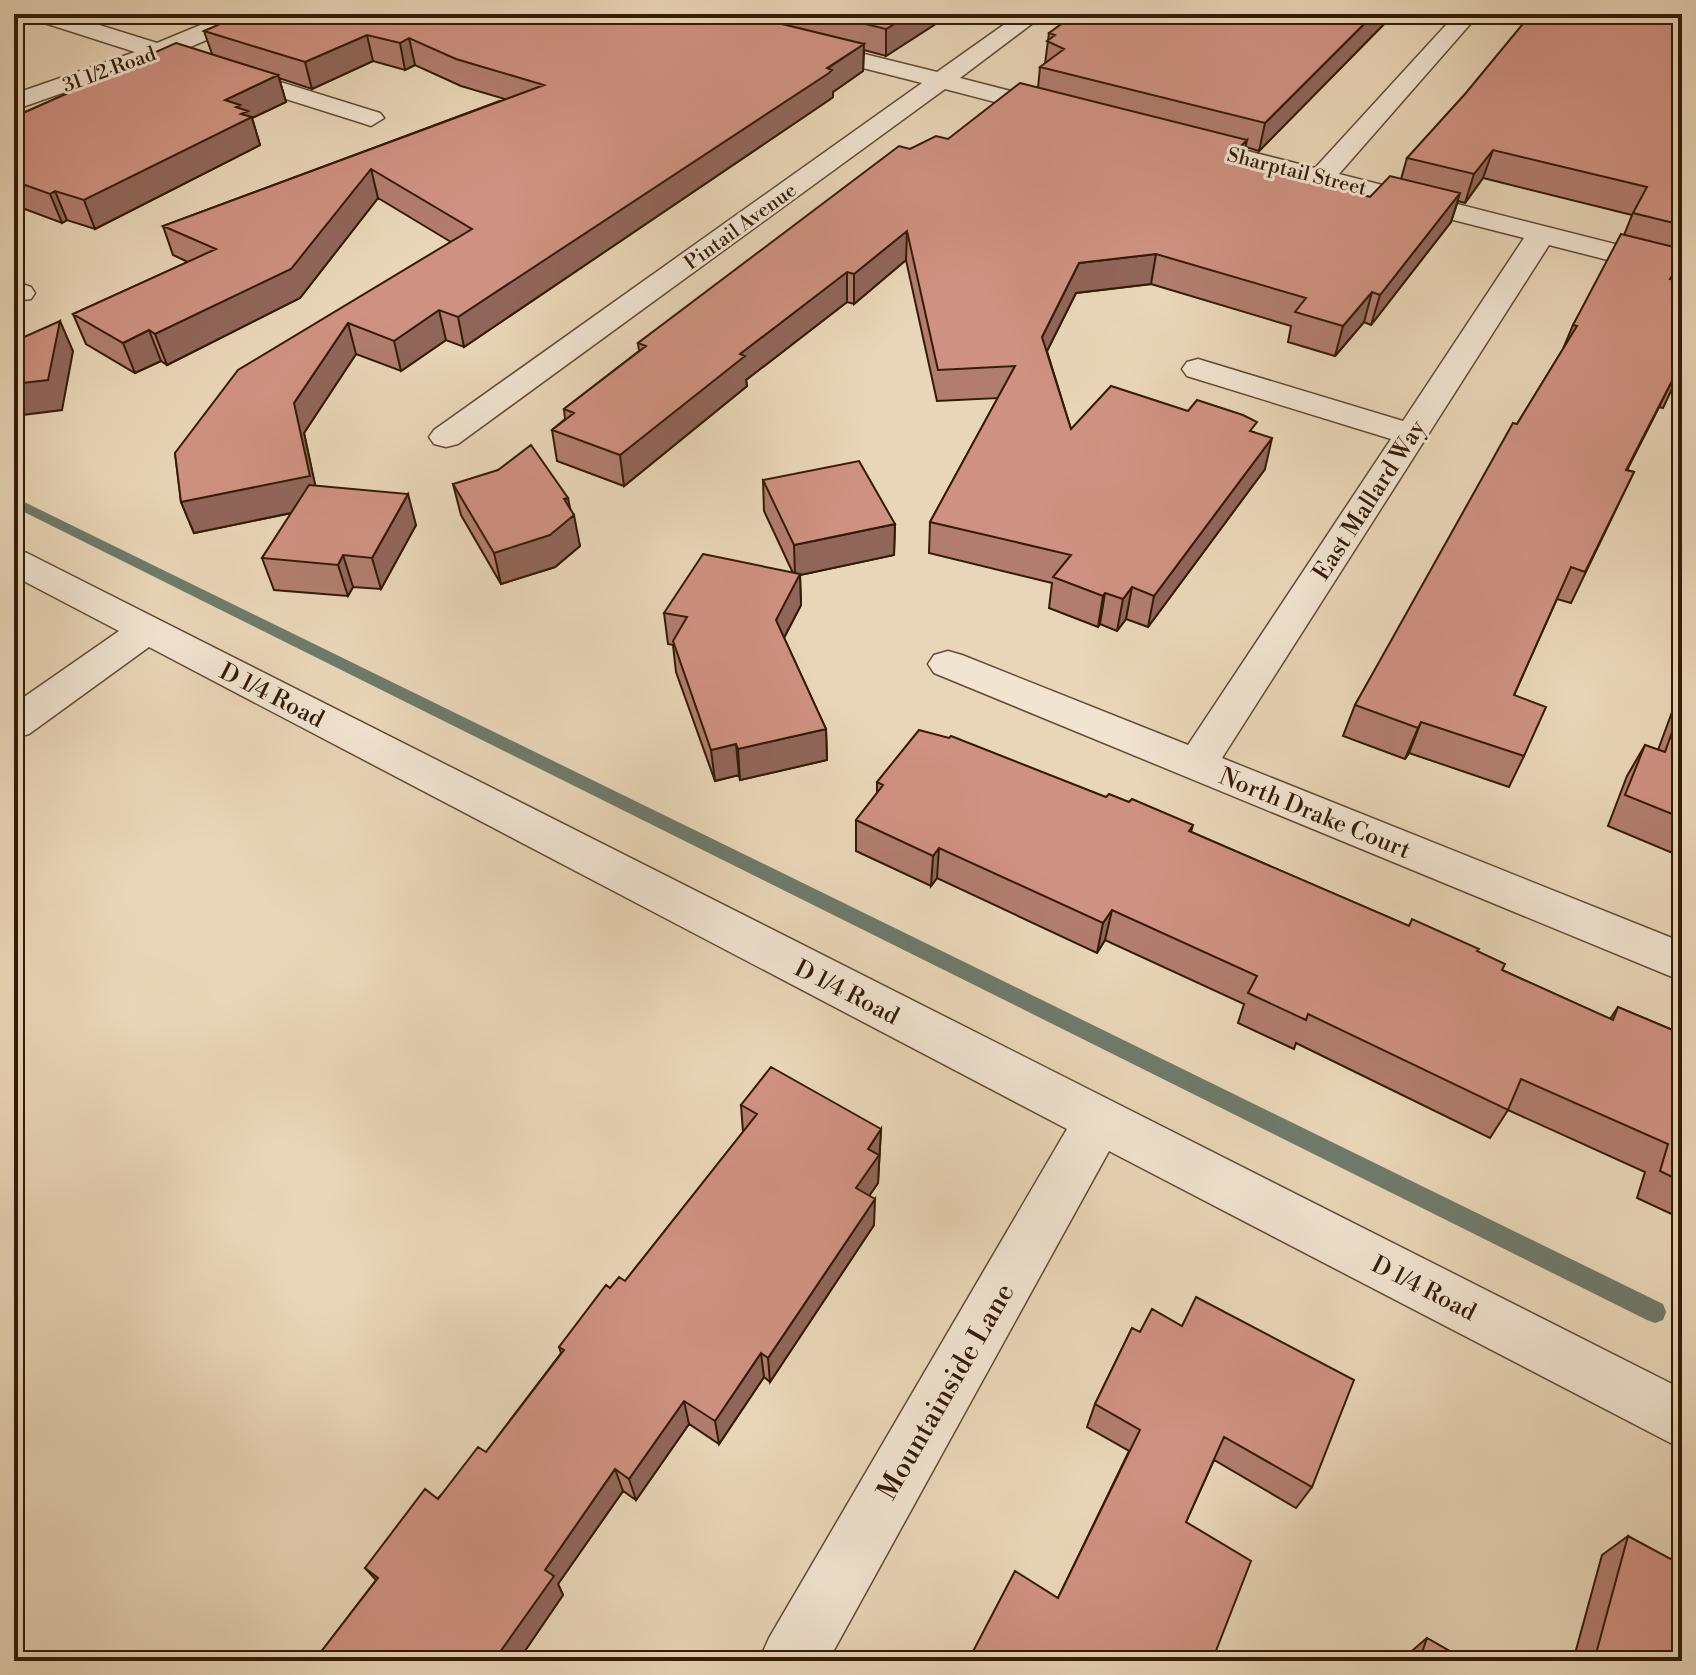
<svg xmlns="http://www.w3.org/2000/svg" width="1696" height="1675" font-family="'Libre Bodoni',serif">
  <rect width="100%" height="100%" fill="#e9d6b8"/>
  <filter id="stains"><feTurbulence type="fractalNoise" baseFrequency=".0025" numOctaves="4"/><feColorMatrix values="0 0 0 0 .2 0 0 0 0 .09 0 0 0 0 .02 0 0 0 .5 -.17"/></filter>
  <radialGradient id="worn" r=".72"><stop offset=".6" stop-color="#630" stop-opacity="0"/><stop offset="1" stop-color="#630" stop-opacity=".3"/></radialGradient>
  <g fill="none" stroke-linecap="round" stroke-linejoin="round">
    <path fill="#6f7a6b" fill-rule="evenodd" d="M14,497l1649,807 3,8 -3,8 -8,3 -8,-3 -1633,-813z"/>
    <g stroke="#614a33" stroke-width="3">
      <path id="street" d="M29,14h35l93,29 70,-29h31l-3,5 -74,32 199,62 4,5 -13,8 -9,-3 -203,-64 -145,51v-16l121,-42 -103,-33z
        M1019,14h26l-85,64 109,28 4,5 -4,5 -9,3 -115,-30 -487,355 -12,3 -12,-3 -5,-7 5,-7 488,-347 -126,-32 -4,-5 4,-5 8,-2 133,33z
        M1456,14h23l-140,160 343,87v18l-133,-34 -327,513 460,184v39l-748,-308 -6,-9 6,-9 14,-4 14,4 226,90 203,-306 -204,-63 -5,-7 5,-7 11,-3 205,62 121,-183 -349,-89 -4,-6 13,-8 131,33z
        M14,281l17,6 4,6 -4,6 -17,2z
        M14,549l13,4 1655,836v60l-573,-298 -281,510h-69l10,-23 298,-509 -918,-482 -120,87 -15,4v-34l105,-73 -105,-55z"/>
    </g>
    <use href="#street" fill="#f1e4d1" fill-rule="evenodd"/>
  </g>
  <path fill="#b27d6f" stroke="#341b07" stroke-width="2" d="M162,14h58l-24,10z
    M223,14h728l-65,42 -22,-6 -1,21 -30,21v5l-4,3 -365,247 -18,-7 -45,31 -45,-17 -52,79 11,53 101,39 -35,64 -28,-2 -5,9 -74,-6 -12,-32 30,-45 -98,20 -13,-31 -6,-49 276,-211 -73,-44 -78,100 -133,67 -6,-4 -26,12 -49,-29 -13,-30 115,-52 -15,-7 -10,-29 342,-127 -44,-13 -46,-21 -10,5 -32,-9 -61,28 -33,-11 7,24 -34,16 8,27 -165,84 -28,-9 -5,3 -48,-18v-88l66,-29 -1,-2 133,-32 -8,-23 22,-9z
    M1394,14l-135,137 -13,-4 -4,17 128,33 31,-18 6,-21 275,-144v249l-8,18 3,97 -14,30 -4,-1 -32,63 7,2 -63,131 -14,-4 -43,96 10,61 -15,31 -100,-34 -4,6 -62,-23 12,-31 162,-281 46,-75 10,-24 51,-90 8,-20 -149,-37 -18,25 -7,-2 -7,21 -80,103 -7,-3 -29,34 -47,-14 3,-16 -140,-42 -75,9 -29,58 24,78 183,3 11,37 -117,158 -22,-8 -9,12 -17,-7 -2,3 -49,-19 3,-25 -123,-30 1,-31 68,-124 -61,3 -31,-141 -52,44 -7,-2 -101,78 1,6 -123,100 -67,-25 -5,-31 13,-11 -1,-10 75,-58 -1,-8 272,-194 38,-10 90,-51 2,-21 5,-3 4,-31z
    M763,480l132,44 -1,31 -94,20 1,30 -17,33 42,91 1,31 -87,20 -1,-5 -24,6 -39,-109 -3,-27 -5,-1 -4,-31 129,-40 -29,-62z
    M453,484l117,25 10,37 -25,21 -54,17 -40,-69z
    M1682,685v172l-74,-31 19,-50 18,-31 13,5z
    M877,782l229,15 23,5 64,23 -2,7 218,94 68,26 25,18 108,49 8,-12 64,27v185l-45,-21 8,-26 -137,-62 -18,28 -194,-95 -2,6 -56,-26 6,-19 -139,-64 -8,13 -160,-75 -6,8 -75,-35v-31l21,-27z
    M741,1105l140,24 -3,54 -9,13 5,29 -104,157 -6,-5 -45,67 -30,-20 -53,76 -13,-9 -65,93 5,11 -45,66h-204l62,-81 -11,-12 121,-116 75,-99 -2,-6 51,-59 15,-7 118,-149z
    M1132,1328l180,159 -16,21 -82,-48 -28,62 -128,76 71,-147 -42,-24 8,-23z
    M1628,1536l54,125h-109l29,-106z
    M1427,1638l40,23h-62l2,-6z"/>
  <path fill="#91665a" stroke="#341b07" stroke-width="2" d="M193,14h27l-24,10z
    M911,14h40l-65,42v-27z
    M1374,14h20l-135,137 6,-28z
    M367,35l6,26 -61,28 -7,-27z
    M409,38l6,27 -10,5 -5,-27z
    M864,44l-1,27 -30,21v5l-4,3 -365,247 -6,-30z
    M278,75l8,27 -34,16 8,27 -165,84 -11,-29 141,-100z
    M1247,140l-6,28 -14,-8z
    M1493,150l-10,28 -18,25 9,-29z
    M371,169l7,29 -78,100 -133,67 -12,-31z
    M55,191l12,29 -5,3 -12,-29z
    M1460,193l-9,29 -80,103 9,-30z
    M907,231l-1,29 -52,44v-30z
    M1156,254l-5,30 -75,9 -37,74 3,-30 37,-74z
    M1682,260v3l-8,17 -4,-1z
    M847,272v30l-101,78 1,6 -123,100 -4,-31 120,-101z
    M1372,292l-8,30 -29,34 8,-30z
    M439,310l7,30 -45,31 -7,-30z
    M60,321l13,30 -11,59 -48,6v-32z
    M348,323l8,31 -52,79 16,74 -126,26 -13,-31 113,-99z
    M149,330l12,31 -26,12 -12,-30z
    M1674,377l-15,30 -48,94 15,-31z
    M1272,438l-7,31 -117,158 6,-31z
    M408,494l8,31 -35,64 -9,-31z
    M568,498l4,19 2,-2 6,31 -25,21 -54,17 -7,-31 70,-54z
    M895,524l-1,31 -94,20 1,30 -24,46 -1,-31 19,-44 -1,-31z
    M343,555l10,32 -5,9 -10,-31z
    M1132,587l-6,32 -9,12 6,-32z
    M1105,593l-5,31 -2,3 5,-31z
    M1421,722l-12,31 -4,6 13,-31z
    M826,729l1,31 -87,20 -2,-31z
    M736,744l3,31 -24,6 -4,-31z
    M939,848l-2,30 -6,8 2,-30z
    M1112,910l-7,30 -8,13 6,-30z
    M881,1129l-3,54 -22,32v-27l12,-39z
    M875,1199l-1,26 -104,157 -2,-24z
    M761,1353l3,24 -45,67 -4,-23z
    M684,1401l5,23 -53,76 -7,-21z
    M615,1469l8,22 -65,93 5,11 -45,66h-12l-6,-9 45,-82z"/>
  <path fill="#cf9181" stroke="#341b07" stroke-width="2" d="M243,14h498l123,30 -37,24 5,2 -3,3 -371,244 -19,-7 -45,31 -46,-18 -54,80 16,73 -129,26 -6,-49 63,-83 234,-141 -101,-60 -80,100 -136,65 -6,-4 -26,13 -50,-29 143,-65 -53,-23 381,-141 -88,-26 -47,-21 -9,5 -33,-8 -62,27 -101,-31z
    M823,14h88l-25,15z
    M1075,14h299l-109,109 -225,-56 24,-18 -17,-8 8,-6 -6,-2z
    M1531,14h151v211l-49,-12 14,-26 -154,-37 -19,24 -67,-16 58,-64z
    M176,43l102,32 -53,25 15,5 -4,2 12,4 -7,3 11,3 -168,83 -29,-9 -5,3 -36,-13v-64l68,-30 -3,-1z
    M1020,83l227,57 -20,20 143,37 20,-21 70,17 -80,102 -8,-3 -29,34 -48,-14 11,-14 -150,-44 -77,9 -37,74 29,92 40,-43 77,25 9,-11 46,15 14,7 -7,9 22,7 -118,158 -22,-9 -9,12 -18,-6 -2,3 -50,-19 18,-22 -141,-33 85,-156 -77,4 -31,-139 -53,43 -7,-2 -107,82 5,2 -125,99 -68,-25 22,-17 -10,-4 82,-63 -8,-3 261,-197 11,3 26,-13 12,3z
    M1621,234l61,15v11l-12,19 12,4v84l-5,11 -3,-1 -48,93 8,2 -49,100 -14,-5 -57,128 32,12 -22,49 -103,-34 -3,6 -63,-23 158,-282 4,1 60,-98 -4,-1z
    M60,321l-12,59 -34,4v-45l8,-1z
    M531,445l37,53 -4,1 10,16 -24,20 -56,18 -41,-69 45,-14z
    M859,461l36,63 -101,21 -31,-65z
    M309,485l99,9 -36,64 -29,-3 -5,10 -76,-7z
    M703,554l97,20 -24,46 50,109 -88,20 -2,-5 -25,6 -38,-109 14,-24 -23,-4z
    M1682,704v114l-57,-23 20,-50 20,7z
    M919,730l30,8 2,-2 155,61 3,-3 20,8 3,-3 61,26 -4,6 220,95 3,-7 67,30 -2,2 28,13 -3,6 111,50 5,-13 64,27v148l-22,-11 8,-27 -147,-65 -13,31 -200,-96 -2,6 -58,-27 9,-17 -145,-66 -9,13 -164,-75 -6,8 -77,-36 27,-35 -6,-3z
    M771,1067l110,62 -13,20 11,6 -23,33 19,11 -107,159 -7,-5 -46,68 -31,-20 -55,78 -14,-10 -70,101 9,6 -54,76 12,9h-198l64,-83 -13,-10 60,-79 13,10 40,-52 8,5 78,-102 -5,-3 47,-62 4,3 9,-11 6,4 132,-167 -16,-9z
    M1196,1297l158,83 -42,107 -88,-50 -38,85 65,39 -39,100h-244l47,-90 43,27 82,-168 -45,-26 37,-76 8,4 12,-23 30,17z
    M1628,1536l54,29v96h-88z
    M1427,1638l40,23h-48z"/>
  <g text-anchor="middle" stroke-width="6" stroke-linejoin="round" paint-order="stroke">
    <g font-size="20" fill="#341b07" stroke="#f1e4d1">
      <text transform="translate(109 69) rotate(-20)" y="7">31 1/2 Road</text>
      <text transform="translate(1297 171) rotate(14)" y="7">Sharptail Street</text>
      <text transform="translate(740 226) rotate(-36)" y="7">Pintail Avenue</text>
    </g>
    <g font-size="24" fill="#341b07" stroke="#f1e4d1">
      <text transform="translate(1369 500) rotate(-57)" y="8">East Mallard Way</text>
      <text transform="translate(272 695) rotate(27)" y="8">D 1/4 Road</text>
      <text transform="translate(1315 813) rotate(22)" y="8">North Drake Court</text>
      <text transform="translate(847 992) rotate(27)" y="8">D 1/4 Road</text>
      <text transform="translate(1424 1288) rotate(27)" y="8">D 1/4 Road</text>
    </g>
    <g font-size="28" fill="#341b07" stroke="#f1e4d1">
      <text transform="translate(945 1391) rotate(-60)" y="10">Mountainside Lane</text>
    </g>
  </g>
  <rect width="1696" height="1675" fill="none" stroke="#e9d6b8" stroke-width="48"/>
  <rect x="16" y="16" width="1664" height="1643" fill="none" stroke="#341b07" stroke-width="4"/>
  <rect x="24" y="24" width="1648" height="1627" fill="none" stroke="#341b07" stroke-width="2"/>
  <rect width="100%" height="100%" filter="url(#stains)"/>
  <rect width="100%" height="100%" fill="url(#worn)"/>
</svg>
